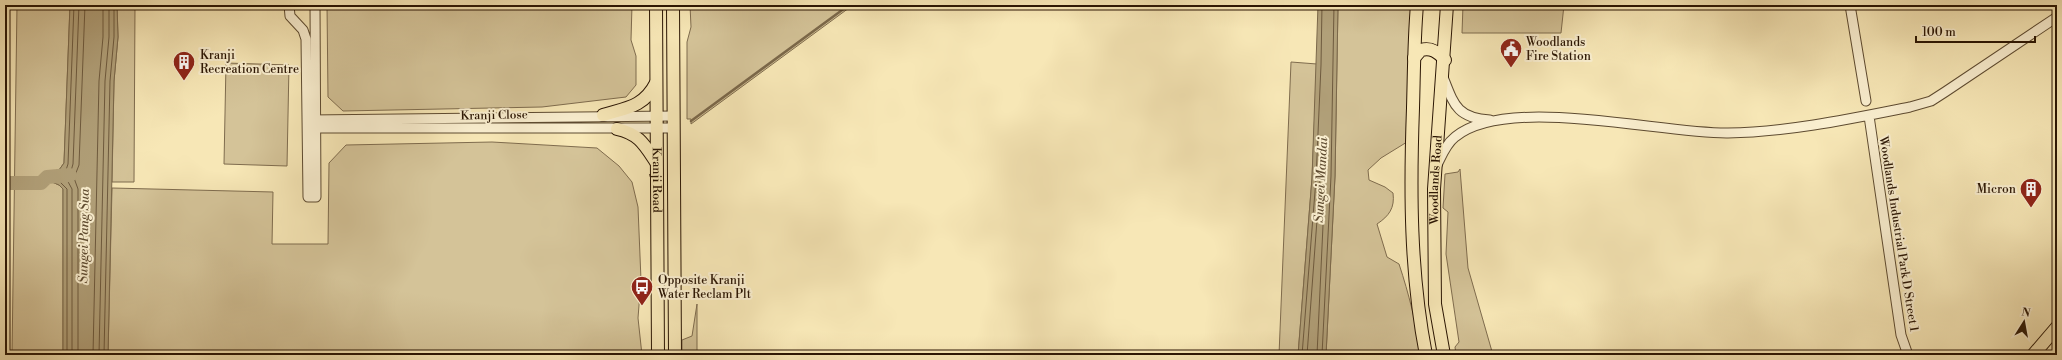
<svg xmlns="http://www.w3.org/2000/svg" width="2062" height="360" font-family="'Libre Bodoni',serif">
  <rect width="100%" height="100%" fill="#f7e7b6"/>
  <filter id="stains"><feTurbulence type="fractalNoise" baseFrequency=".005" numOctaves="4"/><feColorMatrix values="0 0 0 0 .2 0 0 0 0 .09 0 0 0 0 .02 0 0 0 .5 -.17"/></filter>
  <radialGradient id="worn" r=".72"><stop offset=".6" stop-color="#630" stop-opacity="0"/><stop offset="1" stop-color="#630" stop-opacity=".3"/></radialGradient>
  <path fill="#d4c398" stroke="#7f6c4e" d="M17,5h53l-6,158 -5,7 -7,1v11l7,3 4,4v166h-51z
    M117,5h18l-1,177h-22l2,-101 4,-44z
    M327,5h305l-1,35 5,16v29l-10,12 -84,10 -199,4 -15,-14z
    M690,5h163l-162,119v-5h-4v-77l4,-15z
    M1338,5h76l-7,137 -26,16 -13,12 1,10 16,7 8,6c2,15 -4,23 -16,31l10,33 12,7c10,30 17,60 23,91h-96l9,-179z
    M1463,5h101l-3,28h-99z
    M1291,62l26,2 -5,114 -14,177h-19z
    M226,63l63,2 -2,101 -63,-2z
    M492,142l105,6 22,18 13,16 6,25 3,73 -3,38 4,37h-534l4,-167 161,4 -1,52h56l1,-81 17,-18z
    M1460,169l8,99 25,87h-37l-1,-8 4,-5 -13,-88 2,-42 -5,-4 2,-34 13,-2z
    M697,304v51h-15v-15l10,-4z"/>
  <path fill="#b1a079" stroke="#7b684a" d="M70,5h47l1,32 -4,44 -6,274h-45v-166l-4,-4 -7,-3v-11l7,-1 5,-7z
    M1318,5h20l-3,171 -9,179h-28l14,-177z"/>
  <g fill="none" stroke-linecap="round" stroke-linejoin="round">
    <path stroke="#6e5a3e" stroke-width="1" d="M67,355v-166l-11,-11 1,-3 9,-5 2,-6 6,-159
      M72,355v-166l-6,-11 5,-7 2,-7 6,-159
      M78,355v-166l-4,-11 5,-13 6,-160
      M93,355l6,-274 4,-44v-32
      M99,355l6,-274 4,-44v-32
      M104,355l6,-274 4,-44v-32
      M1302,355l14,-176 5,-114 1,-60
      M1307,355l16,-216 2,-2 2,2 -10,216
      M1322,355l9,-179 3,-171"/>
    <path stroke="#7b684a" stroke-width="2.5" d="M691,121l158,-116"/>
    <path stroke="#b1a079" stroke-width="14" d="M5,183h36l6,-6 23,-2"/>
    <g stroke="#5d4a30" stroke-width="11">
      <path id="minor" d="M289,5l1,11 13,14 3,9 2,158h8l-1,-192
        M1850,5l16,96
        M1443,77c11,28 14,41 47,43
        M1869,116l32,219 7,20
        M310,120l363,-4
        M311,128h362
        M1437,165c5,-10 9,-21 18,-28 52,-43 206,-3 273,-4 61,-1 122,-14 182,-26l21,-6 14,-9 112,-75"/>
    </g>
    <g stroke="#2a1503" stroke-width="14">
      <g id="major">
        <path id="s1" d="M656,5l2,350"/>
        <path d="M673,5l2,350"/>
        <path d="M1417,5c-3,34 -3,68 -4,103 -3,82 -3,165 13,247"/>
        <path d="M1414,58l7,-8c10,-3 17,2 24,10"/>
        <path d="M603,115c23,-7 41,-8 53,-32"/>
        <path d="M617,129c22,5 27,15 39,33"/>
        <path id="s2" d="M1444,355l-9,-51 -1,-115 13,-184"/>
        <path d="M2033,355l24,-28"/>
      </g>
    </g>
    <use href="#minor" stroke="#faefd0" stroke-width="9"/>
    <use href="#major" stroke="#f7e7b6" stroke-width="12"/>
  </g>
  <defs>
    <g id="civic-pin" transform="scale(1.15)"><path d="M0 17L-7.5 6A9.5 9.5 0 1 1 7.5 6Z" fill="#8f2418" stroke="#faefd0"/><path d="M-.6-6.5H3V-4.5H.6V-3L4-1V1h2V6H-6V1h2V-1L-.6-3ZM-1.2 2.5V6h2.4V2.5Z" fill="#fff"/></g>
    <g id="building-pin" transform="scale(1.15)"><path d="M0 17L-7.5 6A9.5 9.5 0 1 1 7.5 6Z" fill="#8f2418" stroke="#faefd0"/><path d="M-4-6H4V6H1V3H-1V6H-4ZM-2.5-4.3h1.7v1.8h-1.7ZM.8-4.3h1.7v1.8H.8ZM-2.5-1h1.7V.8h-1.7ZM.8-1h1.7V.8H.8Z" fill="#fff"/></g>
    <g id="bus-pin" transform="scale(1.15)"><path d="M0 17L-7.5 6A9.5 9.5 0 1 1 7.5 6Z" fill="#8f2418" stroke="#faefd0"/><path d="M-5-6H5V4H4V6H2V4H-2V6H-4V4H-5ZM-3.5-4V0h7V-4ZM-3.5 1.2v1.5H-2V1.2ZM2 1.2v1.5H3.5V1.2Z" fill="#fff"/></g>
  </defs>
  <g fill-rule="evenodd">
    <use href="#civic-pin" x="1511" y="49"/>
    <use href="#building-pin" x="184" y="62"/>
    <use href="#building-pin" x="2031" y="189"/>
    <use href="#bus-pin" x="642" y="287"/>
  </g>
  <g text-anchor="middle" stroke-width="4" stroke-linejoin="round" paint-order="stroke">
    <g font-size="12" fill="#2a1503" stroke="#faefd0" text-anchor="start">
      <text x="1526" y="46">Woodlands<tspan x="1526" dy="14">Fire Station</tspan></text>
      <text x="200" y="59">Kranji<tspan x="200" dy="14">Recreation Centre</tspan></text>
      <text x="2016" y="193" text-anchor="end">Micron</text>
      <text x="658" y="284">Opposite Kranji<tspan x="658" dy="14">Water Reclam Plt</tspan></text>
    </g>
    <g font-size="12" fill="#2a1503" stroke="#faefd0">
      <text transform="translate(494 115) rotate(-1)" y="4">Kranji Close</text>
      <text dy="4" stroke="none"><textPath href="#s1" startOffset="175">Kranji Road</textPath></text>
      <text dy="4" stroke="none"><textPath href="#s2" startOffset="176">Woodlands Road</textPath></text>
      <text transform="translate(1899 234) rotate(81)" y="4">Woodlands Industrial Park D Street 1</text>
    </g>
    <g font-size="13" font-style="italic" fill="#604d32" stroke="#faefd0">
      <text transform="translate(1320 180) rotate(-87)" y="5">Sungei Mandai</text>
      <text transform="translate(83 236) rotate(-89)" y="5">Sungei Pang Sua</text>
    </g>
  </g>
  <rect width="2062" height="360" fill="none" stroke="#f7e7b6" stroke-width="20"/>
  <rect x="6" y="6" width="2050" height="348" fill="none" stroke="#2a1503" stroke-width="2"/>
  <rect x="10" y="10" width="2042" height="340" fill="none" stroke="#2a1503"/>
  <g transform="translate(2024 322) rotate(11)" stroke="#faefd0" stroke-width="3" paint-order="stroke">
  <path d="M0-3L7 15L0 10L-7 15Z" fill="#2a1503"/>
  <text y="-6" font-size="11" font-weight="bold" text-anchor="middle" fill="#2a1503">N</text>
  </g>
  <path d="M1916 36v6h119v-6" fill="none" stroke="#2a1503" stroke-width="2"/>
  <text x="1922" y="36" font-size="12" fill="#2a1503" stroke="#faefd0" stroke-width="3" paint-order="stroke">100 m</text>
  <rect width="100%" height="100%" filter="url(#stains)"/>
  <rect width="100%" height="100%" fill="url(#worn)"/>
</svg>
